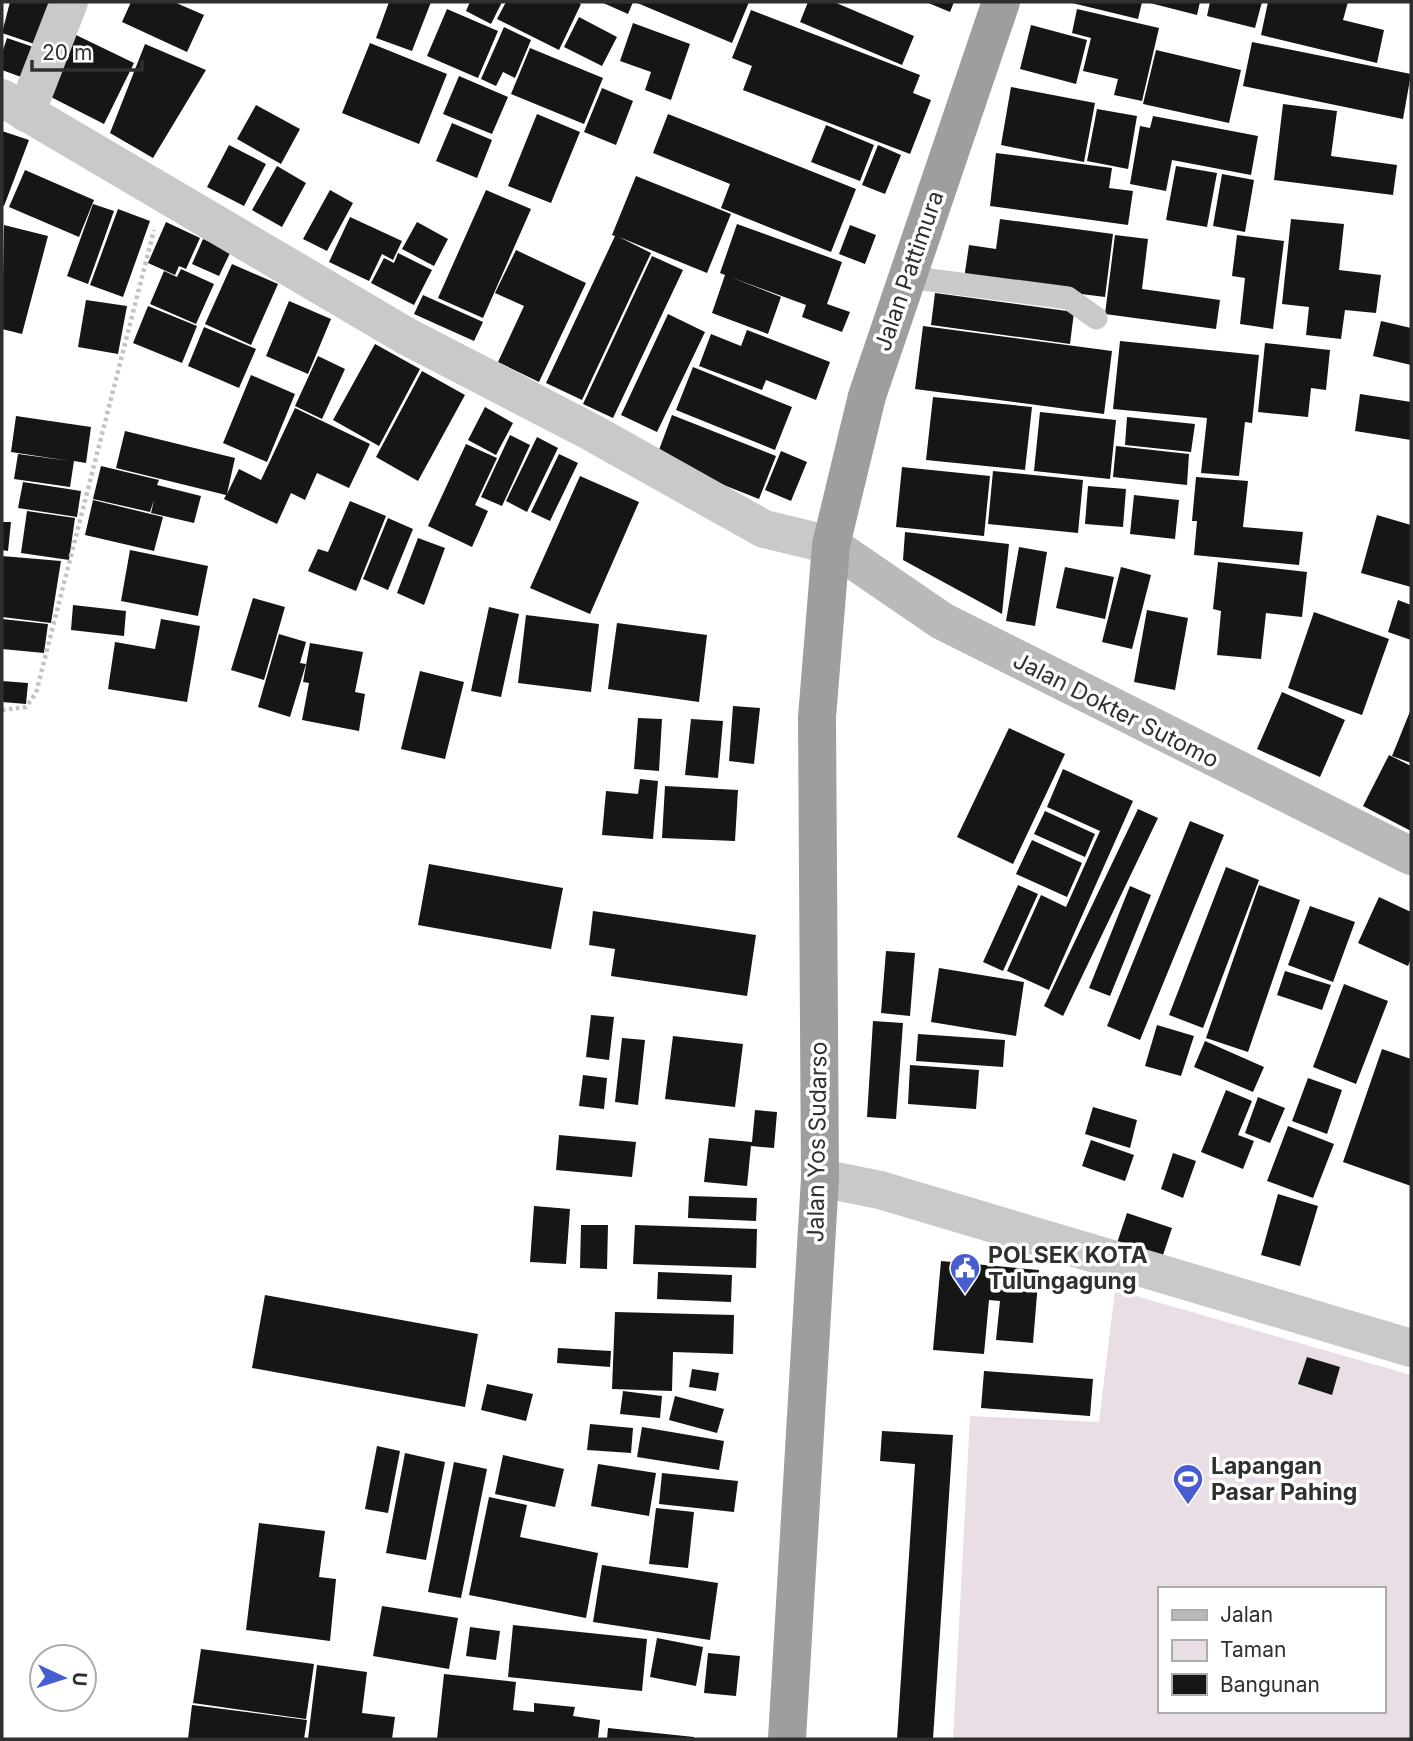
<svg xmlns="http://www.w3.org/2000/svg" width="1413" height="1741" font-family="Inter,sans-serif">
  <rect width="100%" height="100%" fill="#fff"/>
  <path fill="#eadee6" fill-rule="evenodd" d="M1115,1290l296,85v364h-458l17,-323 129,6zM1159,1589h224v122h-224z"/>
  <path fill="#161616" d="M10,2h52l-16,46 -44,-15z
    M131,2h43l30,13 -17,37 -65,-30z
    M389,2h42l-19,49 -36,-13z
    M470,2h32l-11,22 -25,-13z
    M506,2h70l5,2 -22,46 -62,-31z
    M601,2h32l-5,12z
    M635,2h114l-17,41z
    M808,2h26l80,34 -12,29 -102,-43z
    M926,2h28l-4,10z
    M1068,2h74l-4,17z
    M1146,2h54l-3,13z
    M1210,2h52l-7,26 -48,-12z
    M1268,2h80l-5,18 41,10 -7,33 -116,-28z
    M447,9l51,22 -20,47 -51,-22z
    M1077,9l82,19 -17,73 -28,-6 4,-16 -35,-8 8,-33 -19,-5z
    M751,10l169,65 -7,18 18,7 -21,54 -167,-64 9,-24 -20,-8z
    M579,17l38,20 -15,29 -38,-19z
    M633,23l57,21 -19,56 -26,-10 6,-18 -31,-11z
    M1031,25l56,15 -11,44 -56,-15z
    M504,27l27,13 -16,38 -12,-6 -7,14 -15,-7z
    M74,34l60,29 -30,61 -59,-30z
    M7,38l35,12 -10,31 -30,-11v-17z
    M1252,42l159,32 -8,45 -160,-33z
    M370,43l77,31 -28,70 -77,-31z
    M145,44l61,26 -53,88 -43,-25z
    M530,48l73,30 -19,46 -73,-30z
    M1156,50l85,20 -12,53 -86,-19z
    M459,76l49,21 -16,37 -49,-20z
    M1011,87l84,16 -11,59 -83,-17z
    M602,88l31,13 -17,44 -32,-13z
    M1283,104l54,7 -6,45 66,9 -4,30 -119,-15z
    M256,105l44,24 -19,35 -44,-25z
    M1097,109l40,7 -9,53 -41,-8z
    M537,114l43,18 -29,71 -43,-17z
    M668,114l188,75 -25,63 -110,-44 9,-24 -77,-31z
    M1153,116l105,20 -7,39 -79,-15 -6,31 -36,-7 10,-58 10,2z
    M452,123l40,17 -15,38 -41,-17z
    M826,125l48,20 -14,36 -49,-19z
    M2,131l27,9 -25,66 -2,-1z
    M229,145l37,19 -22,42 -37,-19z
    M878,145l23,10 -16,39 -23,-9z
    M996,153l116,15 -3,20 24,3 -5,34 -138,-19z
    M277,166l29,17 -24,44 -30,-17z
    M1176,166l41,7 -10,54 -41,-7z
    M25,170l69,30 -15,37 -70,-30z
    M1222,174l32,6 -9,52 -32,-6z
    M636,176l95,38 -24,59 -88,-36 32,16 -69,147 -36,-17 69,-147 -3,-1z
    M330,190l23,13 -26,48 -24,-12z
    M486,190l45,19 -48,109 -45,-20z
    M93,204l21,7 -26,73 -21,-8z
    M118,209l32,12 -27,76 -33,-12z
    M350,217l52,24 -9,19 -11,-6 -13,27 -40,-19z
    M1000,219l113,15 -8,63 -141,-18 5,-34 27,4z
    M1291,219l53,5 -5,46 42,5 -5,38 -31,-3 -4,29 -35,-4 3,-28 -27,-3z
    M166,222l34,16 -14,31 -7,-3 -4,9 -27,-12z
    M417,222l31,17 -14,27 -32,-17z
    M737,224l105,38 -15,42 23,8 -8,20 -40,-15 4,-12 -76,-28 51,20 -13,37 -56,-21 13,-38 -5,-2z
    M4,225l44,11 -26,98 -20,-5z
    M850,225l26,10 -11,29 -26,-10z
    M1115,235l33,4 -6,50 78,11 -4,29 -111,-15z
    M1237,235l47,6 -11,88 -33,-5 5,-46 -13,-2z
    M203,239l28,12 -12,25 -27,-12z
    M516,250l70,33 -47,99 -41,-20 26,-56 -29,-13z
    M398,253l34,17 -18,35 -43,-22 13,-25 10,5z
    M652,256l31,14 -70,148 -30,-14z
    M232,264l46,20 -27,61 -46,-21z
    M181,269l33,15 -18,40 -46,-20 14,-33 13,6z
    M935,293l139,19 -4,32 -139,-19z
    M423,295l60,27 -9,19 -60,-27z
    M86,300l41,6 -9,48 -40,-7z
    M289,301l42,18 -23,55 -42,-18z
    M148,306l49,20 -15,37 -49,-20z
    M668,314l37,18 -48,100 -36,-17z
    M1381,321l30,7v37l-38,-9z
    M923,326l189,25 -8,63 -189,-25z
    M204,327l52,22 -17,39 -51,-22z
    M747,330l83,32 -14,38 -50,-20 -4,10 -63,-24 12,-32 30,12z
    M1120,341l139,14 -7,68 -7,-1 -6,54 -38,-3 6,-55 -94,-9z
    M1265,343l65,7 -4,40 -15,-2 -3,29 -50,-5z
    M375,344l45,25 -41,77 -46,-26z
    M318,356l27,13 -23,50 -27,-13z
    M693,367l99,40 -17,43 -99,-40z
    M422,371l43,24 -47,86 -42,-24z
    M251,375l44,19 -28,68 -44,-19z
    M1360,394l51,8v38l-56,-9z
    M933,397l99,10 -7,63 -99,-10z
    M485,407l28,16 -17,32 -28,-15z
    M295,408l75,36 -21,44 -32,-15 -12,27 -14,-7 -14,31 -53,-25 2,-4 -110,-27 9,-37 110,27 -8,36 12,-25 22,11z
    M1040,412l76,8 -6,59 -76,-8z
    M672,415l104,41 -17,43 -103,-41z
    M16,416l75,11 -5,36 -12,-2 -4,26 -56,-8 4,-25 52,7 -59,-9z
    M1127,417l68,7 -4,28 -66,-7z
    M510,435l20,10 -28,61 -21,-9z
    M537,437l21,11 -31,64 -21,-11z
    M466,444l31,14 -22,47 13,6 -16,36 -44,-21z
    M1116,446l73,8 -2,31 -74,-8z
    M781,451l26,11 -16,39 -26,-11z
    M559,454l19,9 -28,58 -19,-9z
    M101,466l58,14 -2,5 44,11 -7,27 -43,-10 3,-13 -4,12 -57,-13z
    M902,467l88,9 -6,60 -88,-9z
    M993,471l90,9 -5,53 -90,-9z
    M580,476l59,26 -49,112 -60,-26z
    M1196,477l52,4 -5,46 60,5 -4,33 -105,-10 3,-34h-5z
    M23,482l58,9 -4,26 -59,-9z
    M1088,486l38,3 -3,38 -38,-3z
    M1134,495l45,5 -4,39 -45,-5z
    M93,500l70,17 -9,34 -69,-16z
    M350,501l36,15 -30,75 -48,-20 10,-22 10,3z
    M27,511l48,7 -6,42 -48,-7z
    M1377,515l34,10v62l-50,-14z
    M388,518l25,11 -25,61 -25,-11z
    M2,522h9l-3,29 -6,-1z
    M905,532l104,12 -7,70 -99,-54z
    M418,538l27,10 -21,57 -27,-12z
    M1019,547l28,5 -12,74 -29,-5z
    M130,550l78,16 -10,50 -77,-15z
    M2,556l59,5 -10,62 -49,-6z
    M1218,562l89,10 -5,45 -36,-4 -5,46 -44,-4 4,-44 -8,-2z
    M1065,567l49,10 -9,42 -49,-11z
    M1121,567l30,8 -19,74 -30,-7z
    M253,598l32,9 -21,73 -33,-10z
    M1398,600l13,5v35l-23,-8z
    M73,605l53,6 -2,25 -53,-6z
    M489,607l30,7 -18,83 -30,-6z
    M1147,610l41,8 -13,72 -41,-8z
    M1314,612l75,27 -27,76 -74,-27z
    M526,615l73,9 -8,68 -73,-9z
    M2,619l46,5 -4,29 -42,-4z
    M161,619l39,7 -13,76 -79,-13 7,-47 40,7z
    M617,623l90,12 -8,67 -91,-13z
    M279,634l27,8 -6,21 6,1 -16,53 -32,-10z
    M310,643l53,9 -8,40 10,2 -6,37 -57,-11 7,-37 -6,-1z
    M420,671l44,11 -19,77 -44,-10z
    M2,681l26,2 -2,21 -24,-2z
    M1282,692l63,28 -25,57 -63,-28z
    M733,706l27,2 -6,56 -25,-3z
    M1411,709v54l-19,-7z
    M638,718l24,1 -3,52 -25,-2z
    M691,719l32,2 -5,57 -33,-3z
    M1009,728l56,26 -52,110 -56,-27z
    M1389,755l22,11v65l-48,-25z
    M1063,769l70,32 -84,189 -42,-19 34,-76 25,12 34,-76 -53,-24z
    M640,779l18,2 -5,58 -51,-4 4,-44 32,3z
    M665,786l73,4 -3,51 -73,-3z
    M1138,809l20,9 -95,198 -19,-10z
    M1045,811l50,23 -10,23 -51,-23z
    M1190,821l34,14 -84,205 -33,-14z
    M1032,840l50,23 -15,34 -51,-23z
    M429,864l134,24 -12,61 -133,-24z
    M1226,867l33,13 -56,148 -34,-13z
    M1018,885l20,9 -35,77 -20,-9z
    M1259,885l41,15 -52,152 -42,-14z
    M1130,886l21,9 -41,101 -21,-8z
    M1379,897l32,15v46l-3,8 -50,-23z
    M1310,906l45,16 -22,60 -45,-17z
    M593,911l163,24 -9,61 -136,-20 4,-27 -26,-4z
    M886,951l29,2 -5,63 -29,-3z
    M939,968l85,14 -8,54 -85,-14z
    M1285,971l46,14 -9,25 -45,-15z
    M1344,984l44,17 -32,83 -43,-17z
    M591,1015l23,2 -5,43 -23,-3z
    M873,1021l30,2 -7,96 -29,-2z
    M1157,1025l37,11 -13,40 -36,-10z
    M918,1034l87,6 -2,27 -87,-6z
    M673,1036l70,8 -8,63 -70,-8z
    M622,1038l23,2 -7,65 -23,-3z
    M1205,1041l59,26 -11,25 -59,-25z
    M1382,1049l29,10v127l-68,-24z
    M910,1065l69,5 -3,39 -68,-5z
    M583,1075l24,3 -3,31 -25,-3z
    M1308,1078l34,12 -15,44 -35,-13z
    M1226,1090l26,11 -14,34 16,6 -11,28 -42,-17z
    M1258,1097l27,11 -15,35 -25,-10z
    M1093,1107l44,13 -7,28 -45,-14z
    M755,1110l22,2 -3,36 -23,-2 -4,40 -43,-4 5,-44 43,4z
    M1288,1126l46,18 -21,54 -46,-17z
    M559,1135l77,7 -4,35 -76,-7z
    M1091,1140l43,15 -9,26 -43,-15z
    M1173,1153l23,8 -13,37 -22,-9z
    M1278,1194l40,12 -18,60 -39,-11z
    M689,1196l68,2 -1,23 -68,-3z
    M534,1206l36,3 -4,55 -36,-2z
    M1127,1213l45,15 -10,30 -45,-15z
    M581,1225h27l-1,44 -27,-1z
    M635,1225l122,4 -1,39 -123,-4z
    M941,1261l98,9 -6,73 -37,-3 4,-39 -11,-1 -5,54 -51,-4z
    M658,1272l74,3 -1,27 -74,-3z
    M265,1295l213,39 -13,73 -213,-39z
    M615,1312l119,3 -1,39 -60,-2 -1,39 -60,-2z
    M558,1348l53,3 -1,16 -53,-4z
    M1307,1357l33,10 -8,28 -34,-11z
    M692,1369l27,4 -3,18 -27,-4z
    M984,1371l109,8 -3,37 -109,-8z
    M487,1384l46,10 -7,27 -45,-11z
    M623,1391l39,5 -2,22 -40,-4z
    M675,1396l49,13 -7,24 -48,-13z
    M590,1424l43,4 -2,25 -44,-3z
    M642,1427l82,14 -5,29 -82,-13z
    M882,1431l71,4 -20,304h-36l18,-275 -35,-3z
    M377,1446l23,5 -12,62 -23,-4z
    M405,1453l40,9 -19,98 -40,-7z
    M503,1455l61,14 -9,38 -60,-13z
    M454,1462l33,7 -26,129 -33,-6z
    M598,1464l58,9 -7,43 -58,-10z
    M662,1473l76,8 -4,31 -75,-8z
    M489,1497l38,8 -7,32 78,16 -12,65 -117,-23z
    M656,1508l38,4 -6,56 -39,-4z
    M259,1523l66,8 -6,46 17,2 -6,62 -84,-11z
    M602,1565l116,18 -8,57 -117,-18z
    M382,1606l76,12 -9,51 -76,-13z
    M513,1625l134,14 -5,52 -134,-14z
    M470,1627l30,4 -4,29 -30,-4z
    M657,1638l46,9 -7,39 -46,-9z
    M201,1649l113,15 -8,55 -113,-16z
    M708,1653l32,3 -4,40 -32,-3z
    M317,1665l50,7 -5,41 33,4 -3,22h-84z
    M444,1674l72,8 -3,28 21,2v-9l41,4 -2,9 27,4 -2,19h-161z
    M192,1705l115,15 -3,19h-116z
    M608,1728l86,9v2h-87z"/>
  <g fill="none" stroke-linecap="round" stroke-linejoin="round">
    <path stroke="#c3c3c3" stroke-width="4.5" stroke-dasharray="3.5 3.5" stroke-linecap="butt" d="M2,710l24,-3 10,-14 118,-463"/>
    <path stroke="#c9c9c9" stroke-width="23" d="M907,277l161,21 28,20"/>
    <path stroke="#c9c9c9" stroke-width="38" d="M26,113l43,-111
      M820,1178l60,12 531,158"/>
    <path stroke="#c9c9c9" stroke-width="38" d="M2,98l404,238 185,96 173,97 67,16"/>
    <path stroke="#b9b9b9" stroke-width="38" d="M831,545l111,76 469,235"/>
    <path stroke="#9e9e9e" stroke-width="38" d="M787,1739l33,-561 -3,-461 14,-172 36,-149 134,-394"/>
  </g>
  <defs>
    <g id="civic-pin" transform="scale(1.575)"><path d="M0 17L-7.5 6A9.5 9.5 0 1 1 7.5 6Z" fill="#475dd0" stroke="#fff"/><path d="M-.6-6.5H3V-4.5H.6V-3L4-1V1h2V6H-6V1h2V-1L-.6-3ZM-1.2 2.5V6h2.4V2.5Z" fill="#fff"/></g>
    <g id="stadium-pin" transform="scale(1.575)"><path d="M0 17L-7.5 6A9.5 9.5 0 1 1 7.5 6Z" fill="#475dd0" stroke="#fff"/><path d="M0-5a6.5 5 0 1 0 0 10a6.5 5 0 1 0 0-10ZM-3.5-1.8h7v3.6h-7Z" fill="#fff"/></g>
  </defs>
  <g fill-rule="evenodd">
    <use href="#civic-pin" x="965" y="1268"/>
    <use href="#stadium-pin" x="1188" y="1479"/>
  </g>
  <g text-anchor="middle" stroke-width="7" stroke-linejoin="round" paint-order="stroke">
    <g font-size="23" fill="#2f2f2f" stroke="#fff">
      <text transform="translate(909 271) rotate(-71)" y="8">Jalan Pattimura</text>
      <text transform="translate(1116 710) rotate(27)" y="8">Jalan Dokter Sutomo</text>
      <text transform="translate(817 1142) rotate(-89)" y="8">Jalan Yos Sudarso</text>
    </g>
    <g font-size="23" font-weight="bold" fill="#2f2f2f" stroke="#fff" text-anchor="start">
      <text x="988" y="1263">POLSEK KOTA<tspan x="988" dy="26">Tulungagung</tspan></text>
      <text x="1211" y="1474">Lapangan<tspan x="1211" dy="26">Pasar Pahing</tspan></text>
    </g>
  </g>
  <rect width="1413" height="1741" fill="none" stroke="#2f2f2f" stroke-width="7"/>
  <rect x="1158" y="1587" width="228" height="126" fill="#ffffff" stroke="#acacac" stroke-width="2"/>
  <rect x="1172" y="1610" width="35" height="10" fill="#b9b9b9" stroke="#acacac" stroke-width="2"/>
  <text x="1220" y="1622" font-size="21" fill="#2f2f2f">Jalan</text>
  <rect x="1172" y="1640" width="35" height="21" fill="#eadee6" stroke="#acacac" stroke-width="2"/>
  <text x="1220" y="1657" font-size="21" fill="#2f2f2f">Taman</text>
  <rect x="1172" y="1674" width="35" height="21" fill="#161616" stroke="#acacac" stroke-width="2"/>
  <text x="1220" y="1692" font-size="21" fill="#2f2f2f">Bangunan</text>
  <g transform="translate(63 1678) rotate(94)"><circle r="33" fill="#ffffff" stroke="#acacac" stroke-width="2"/>
  <path d="M0-5L12 26L0 18L-12 26Z" fill="#475dd0"/>
  <text y="-10" font-size="19" font-weight="bold" text-anchor="middle" fill="#2f2f2f">U</text>
  </g>
  <path d="M32 60v10h110v-10" fill="none" stroke="#2f2f2f" stroke-width="3.5"/>
  <text x="42" y="60" font-size="21" fill="#2f2f2f" stroke="#ffffff" stroke-width="5" paint-order="stroke">20 m</text>
</svg>
